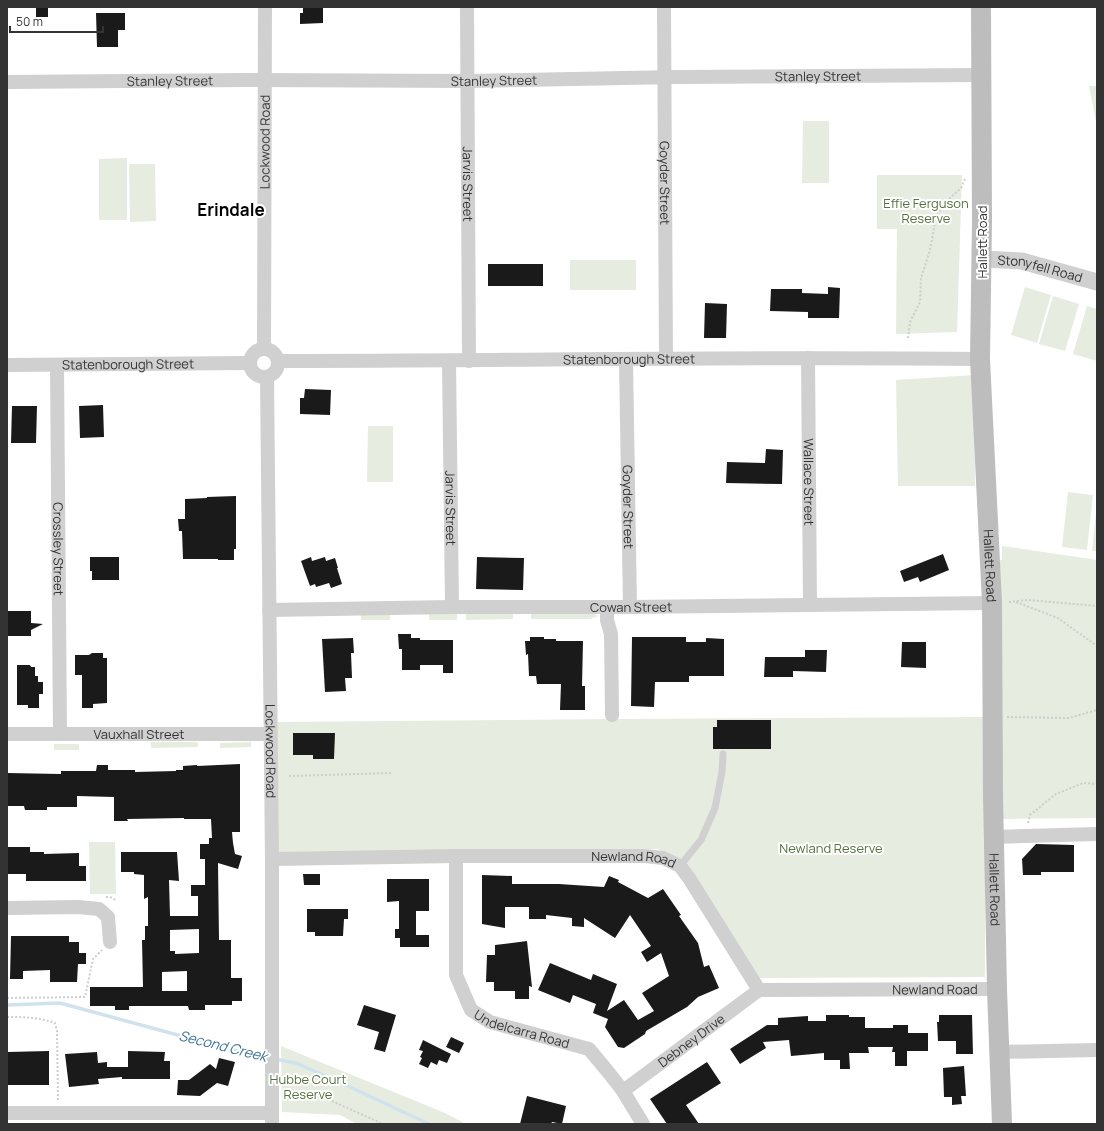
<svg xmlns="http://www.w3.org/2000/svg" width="1104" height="1131" font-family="Manrope,sans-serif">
  <rect width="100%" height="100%" fill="#fff"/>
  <path fill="#e6ecdf" d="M1089,86h8v41z
    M803,121h26v62h-27z
    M127,158v62h-28v-61z
    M155,164l1,57 -26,1 -1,-58z
    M877,175h85l-5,157 -61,2 1,-105h-20z
    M570,260h66v30h-66z
    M1025,287l26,8 -14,48 -26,-8z
    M1053,296l26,8 -14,47 -26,-7z
    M1087,306l10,3v52l-24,-7z
    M974,375l1,111h-77l-2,-106z
    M368,426h25v56h-26z
    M1068,492l25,3 -6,55 -25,-3z
    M1097,503v48h-5z
    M1002,546l95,14v258l-95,1 -7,-260 7,1z
    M531,612l61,1 6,3 -8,3h-59z
    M466,613h47v6l-47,1z
    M361,614h29v6h-29z
    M429,614h28v6h-28z
    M985,717v260l-229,1 -65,-109 -33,-20 -382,3 -1,-130 120,-1 221,-2z
    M151,742h47v5l-47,1z
    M251,742v5l-31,1v-5z
    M54,744h25v6h-25z
    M89,842h26l1,52h-26z
    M281,1046l164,67 21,11h-109l-17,-9 -58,-3z"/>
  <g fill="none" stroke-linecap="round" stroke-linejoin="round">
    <path stroke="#cfe2ee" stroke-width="3.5" d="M7,1005l53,-2 173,47 36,8
      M275,1059l21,4 54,24 79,37"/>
  </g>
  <path fill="#1a1a1a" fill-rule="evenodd" d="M36,7h12v10h-12z
    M303,7h20v16l-23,1v-11h3z
    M96,13h29v17h-7v17h-21z
    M488,264h55v22h-55z
    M828,287l12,1 -1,30h-31v-6l-38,-1 1,-22h31v4l26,1z
    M705,303l22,1 -1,34h-22z
    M305,389l26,1 -1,25 -30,-1v-16h4z
    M103,405l1,32 -24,1 -1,-32z
    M12,406h25l-1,37h-25z
    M766,449l17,1 -1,34 -56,-1 1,-21 38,1z
    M236,496v53h-2v11h-16v-1h-35l-1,-28h-3l-1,-12h7v-20l22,-1v-1z
    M943,554l6,16 -29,12 -2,-5 -14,5 -4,-11z
    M90,557h29v23h-27v-9h-2z
    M311,557l1,4 13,-4 1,4 9,-3 3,10h-1l5,16 -11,4 -2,-5 -13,4 -1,-3 -5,2 -9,-25z
    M477,557l47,1 -1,32 -47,-1z
    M7,611h24v12l12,1 -12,6v6h-24z
    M398,634h13v4h9v2h33v33h-10v-8h-23v5h-18v-21h-3z
    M530,637h14v2h12v2h27l-1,45h3v24h-25l1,-26h-24l-1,-8h-7l-1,-22 -2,1 -1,-14h5z
    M632,637h54v5h20v-4l18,1v37h-35v6h-34l-1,25 -23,-1z
    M353,638l1,15h-3l1,25h-7l1,13 -21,1 -3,-53z
    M902,642h24v26l-25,-1z
    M805,650h22l-1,22 -33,-1v6h-29l1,-20h40z
    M92,653h11v5h4v45l-14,1v4h-11v-33h-7v-20h14z
    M17,665h13l1,2h4v9h3v6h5v12h-4v14h-11v-3h-11z
    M717,720h54v29h-58v-22h4z
    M293,733h42l-1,26h-21v-4h-20z
    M240,764v68h-8l1,11 2,11 7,2 -4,13 -20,-6 1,77h12v38h11v23h-10v4h-27v5h-16l-1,-4h-59v4h-14v-4h-25v-19h53l-1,-47h3v-14h3v-29l-4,2v-24l-10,-1v-2h-13v-20h56l2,29 -10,-1 1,36h28v-20h-7v-11h14v-26h-5v-15h9v-6h3l-1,-19h-27v-1l-57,1 1,2h-14v-24l-37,-1v11h-30v3h-22l-1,-4h-17v-33l54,1v-3h35l1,-6h11v5h27v2l41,-1v-1h7v-4l14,-1v1zM199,929v24l-24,1v-3h-5v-21zM187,971v20h-25v-19z
    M1036,844l38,1v27h-33v3h-18l-1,-16z
    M7,847h23v5h14v2l35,-1v13h7v15h-60v-7h-19z
    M303,874h17v11h-16z
    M482,875l30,1v8h47l45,3 5,-11 10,4 -1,2 30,16 15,-9 18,26 -2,1 19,27 6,24 5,-2 10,23 -21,9 -11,10 -41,24 -1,3 -21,14 -6,-1 -13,-20 3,-8 -15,-6 3,-9 -23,-9 -3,8 -32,-13 12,-27 41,17 2,-6 24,10 -10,27 17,-11 14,20 16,-9 -12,-18 27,-17 -8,-23 -14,9 -6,-10 10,-6 -21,-31 -15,23 -31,-20v9l-12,-1v-8l-26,-3v4h-17v-12h-24v21l-23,-4z
    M387,879h42v32h-13v24h13v12h-29v-9h-5v-9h4v-28l-12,1z
    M307,909h41v10h-4l-1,17h-28v-4h-8z
    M11,936h58v6h10v11h7v11h-8l-1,18h-27v-12l-27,1v8h-13z
    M527,941l5,46 -3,-1v13h-14v-8h-21v-9h-8l1,-27h8v-10z
    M364,1005l32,10 -11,37 -11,-3 5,-17 -22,-7z
    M826,1015h23v2h16v11h28v-3h15v8h20v18h-21v15h-12v-14h-3l1,-5h-25l1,6h-20l1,16h-10v-9h-16v-7l-33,3 -2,-16 -26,2 3,6 -26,16 -10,-15 37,-24h11v-7l30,-2v5h18z
    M939,1015h33l1,39h-17v-13h-18l-1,-19h2z
    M451,1037l13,6 -5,10 -13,-6z
    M423,1040l28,14 -4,9 -8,-3 -2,5 -6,-3 -3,6 -9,-4 3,-6 -2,-1 3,-6 -4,-1z
    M49,1051v34h-42v-33z
    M128,1051l37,1 -1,9h6v18h-48v-2l-24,2 1,5 -30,3 -4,-33 32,-2 1,11 9,-1v5h21z
    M219,1058l16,4 -7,24 -11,-3 -17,13 -23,-1 1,-15h11l21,-16 6,5z
    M707,1062l14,21 -35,22 13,19h-32l-17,-25z
    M964,1066l2,30h-5l1,8 -10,1v-8h-8l-1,-29z
    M527,1096l39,10 -4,18 -10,-2 -1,2h-31z"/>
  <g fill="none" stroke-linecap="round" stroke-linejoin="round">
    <path stroke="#cdcdcd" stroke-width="2" stroke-dasharray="2 2" stroke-linecap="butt" d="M908,338l2,-16 10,-20 1,-24 9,-28 6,-33 8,-13 6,-6 11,-10 4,-9
      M1009,602l19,-2 69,6
      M1016,602l42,16 39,28
      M1007,717l62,1 28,-8
      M289,776l102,-3
      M1028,823l2,-8 26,-21 27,-11 14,1
      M106,897h4l7,4
      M7,998l78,-1 8,-38 9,-9
      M7,1017c17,0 32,0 48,6l2,8 1,69
      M285,1093l23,1 17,4 58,26"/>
    <path stroke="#d0d0d0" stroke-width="7" d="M680,866l21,-26 14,-32 7,-36 1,-18"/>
    <g stroke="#d0d0d0" stroke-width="14">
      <path id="s1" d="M467,7l2,354"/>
      <path id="s2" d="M664,7l2,352"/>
      <path id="s3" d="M7,82l240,-2 220,1 209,-4 305,-2"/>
      <path id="s4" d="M264,348l1,-341"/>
      <circle cx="264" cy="363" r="14"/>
      <path id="s5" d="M808,358l2,247"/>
      <path id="s6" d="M626,360l4,247"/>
      <path id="s7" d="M278,361c234,0 468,-5 702,-2"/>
      <path id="s8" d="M449,361l3,246"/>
      <path id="s9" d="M7,365l242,-2"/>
      <path id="s10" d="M57,365l3,369"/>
      <path id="s11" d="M267,377l5,482v265"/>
      <path d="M607,607v13l4,14 1,81"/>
      <path id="s12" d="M269,610l183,-3h178l362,-4"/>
      <path id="s13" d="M7,734h263"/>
      <path d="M994,837l103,-3"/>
      <path id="s14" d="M456,856v119l15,35 19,12 99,27 20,24 14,18 20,33"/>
      <path id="s15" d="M272,859l184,-3h189l18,2 17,8 9,12 70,112 238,-1"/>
      <path d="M7,908l71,-1 21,2 9,8 2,25"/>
      <path d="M999,1052l98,-2"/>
      <path id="s16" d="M623,1091l136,-101"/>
      <path d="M7,1113h265"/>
    </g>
    <path stroke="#d0d0d0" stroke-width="17" id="s17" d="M982,259l40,2 75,21"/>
    <path stroke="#bdbdbd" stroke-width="20" id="s18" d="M981,7l1,215 -2,137 12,244 1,193 4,193 5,135"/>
  </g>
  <g text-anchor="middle" stroke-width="4" stroke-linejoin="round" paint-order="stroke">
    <g font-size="13" fill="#333" stroke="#fff">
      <text dy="5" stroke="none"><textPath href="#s3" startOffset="811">Stanley Street</textPath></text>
      <text dy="5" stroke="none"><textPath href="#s3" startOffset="487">Stanley Street</textPath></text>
      <text dy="5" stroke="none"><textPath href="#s3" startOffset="163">Stanley Street</textPath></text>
      <text dy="5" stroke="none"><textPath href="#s4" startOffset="206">Lockwood Road</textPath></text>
      <text dy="5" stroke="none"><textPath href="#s2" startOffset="176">Goyder Street</textPath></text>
      <text dy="5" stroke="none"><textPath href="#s1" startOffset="177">Jarvis Street</textPath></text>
      <text transform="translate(982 242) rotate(-90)" y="5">Hallett Road</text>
      <text dy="5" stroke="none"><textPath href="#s17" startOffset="59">Stonyfell Road</textPath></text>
      <text dy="5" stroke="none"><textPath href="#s7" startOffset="351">Statenborough Street</textPath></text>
      <text dy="5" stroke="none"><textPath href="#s9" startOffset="121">Statenborough Street</textPath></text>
      <text dy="5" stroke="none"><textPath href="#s5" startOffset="124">Wallace Street</textPath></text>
      <text dy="5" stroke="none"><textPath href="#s6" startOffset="147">Goyder Street</textPath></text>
      <text dy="5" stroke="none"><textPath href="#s8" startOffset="147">Jarvis Street</textPath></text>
      <text dy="5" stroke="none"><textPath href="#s10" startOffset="184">Crossley Street</textPath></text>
      <text dy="5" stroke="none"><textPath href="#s18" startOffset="559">Hallett Road</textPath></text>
      <text dy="5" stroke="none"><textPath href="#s12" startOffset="362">Cowan Street</textPath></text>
      <text dy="5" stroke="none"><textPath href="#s13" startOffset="132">Vauxhall Street</textPath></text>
      <text dy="5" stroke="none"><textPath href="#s11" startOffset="374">Lockwood Road</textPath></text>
      <text dy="5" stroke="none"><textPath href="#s15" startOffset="362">Newland Road</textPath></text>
      <text dy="5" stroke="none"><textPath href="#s18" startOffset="883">Hallett Road</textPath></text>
      <text dy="5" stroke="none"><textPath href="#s15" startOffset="733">Newland Road</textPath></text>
      <text dy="5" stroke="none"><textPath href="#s14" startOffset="212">Undelcarra Road</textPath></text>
      <text dy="5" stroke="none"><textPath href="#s16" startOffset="85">Debney Drive</textPath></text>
    </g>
    <g font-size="13" fill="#56703f" stroke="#fff">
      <text x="926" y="208">Effie Ferguson<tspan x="926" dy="15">Reserve</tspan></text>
      <text x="831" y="853">Newland Reserve</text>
      <text x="308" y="1084">Hubbe Court<tspan x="308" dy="15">Reserve</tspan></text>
    </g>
    <g font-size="14" font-style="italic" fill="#3f7597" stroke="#fff">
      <text transform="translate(223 1046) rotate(14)" y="5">Second Creek</text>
    </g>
    <g font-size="17" font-weight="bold" fill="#000" stroke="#fff">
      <text x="231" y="216">Erindale</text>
    </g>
  </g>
  <rect width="1104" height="1131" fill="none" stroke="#333333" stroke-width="16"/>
  <path d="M10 26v6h93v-6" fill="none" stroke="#333333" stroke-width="2"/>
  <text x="16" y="26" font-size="12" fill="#333333" stroke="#ffffff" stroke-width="3" paint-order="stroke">50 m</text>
</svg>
